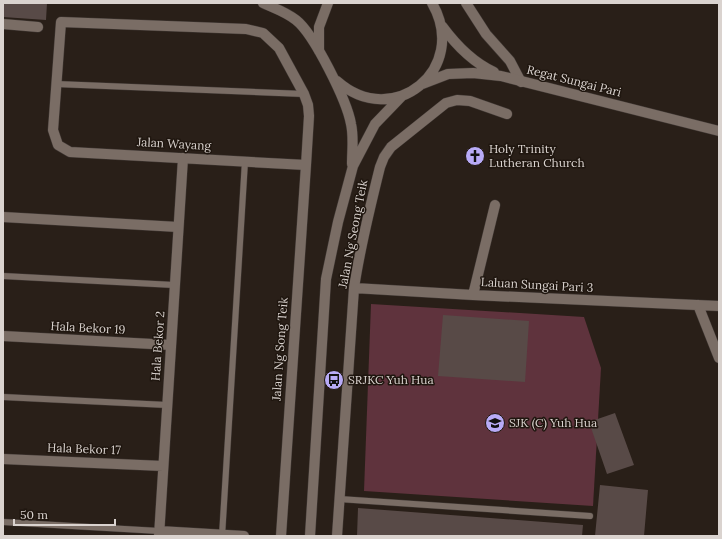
<svg xmlns="http://www.w3.org/2000/svg" width="722" height="539" font-family="Lora,serif">
  <rect width="100%" height="100%" fill="#291f18"/>
  <path fill="#5f333d" d="M371,304l213,13 17,51 -8,138 -229,-15z"/>
  <path fill="#584a47" d="M3,3h44l-1,17 -43,-3z
    M443,315l86,6 -4,61 -87,-6z
    M615,413l19,52 -27,9 -18,-52z
    M600,485l48,5 -4,46h-49z
    M358,508l225,17 -1,11h-225z"/>
  <g fill="none" stroke-linecap="round" stroke-linejoin="round">
    <g stroke="#413935" stroke-width="7">
      <path id="lane" d="M56,84l248,10
        M3,276l171,9
        M3,397l164,8
        M339,499l251,17
        M3,522l156,9
        M222,536l23,-375"/>
    </g>
    <g stroke="#413935" stroke-width="11">
      <path id="street" d="M466,3l20,31 24,27 11,21
        M3,24l35,3
        M3,217l175,10
        M354,288l119,7 246,11
        M473,295l22,-90
        M698,305l21,53
        M3,336l168,9
        M3,459l160,7
        M159,531l85,5
        M159,536l24,-378
        M281,536l25,-371 3,-49 -1,-11 -4,-11 -25,-46 -16,-15 -17,-4 -185,-7 -8,108 5,15 12,7 236,13
        M337,536l17,-248c6,-41 16,-81 26,-121l4,-10 7,-10 55,-44 11,-3 13,1 37,13"/>
    </g>
    <g stroke="#413935" stroke-width="11">
      <path id="secondary" d="M263,3c11,5 23,9 33,17 18,14 51,81 55,104 3,13 1,27 1,40
        M442,26c14,19 30,36 52,46
        M319,51v-24l9,-24
        M337,81c56,50 133,-12 95,-78
        M422,84l26,-10 25,-1 28,3 218,55
        M310,536l16,-257 12,-57 15,-56 22,-42 27,-28"/>
    </g>
    <use href="#lane" stroke="#7a6d65" stroke-width="6"/>
    <use href="#street" stroke="#7a6d65" stroke-width="10"/>
    <use href="#secondary" stroke="#7a6d65" stroke-width="10"/>
  </g>
  <defs>
    <g id="church-disc" transform="scale(1)"><circle r="9.5" fill="#b8abf7" stroke="#1f160f"/><path d="M-1.2-6h2.4v3.5h3.3v2.4h-3.3V6h-2.4V-.1h-3.3v-2.4h3.3Z" fill="#111"/></g>
    <g id="bus-disc" transform="scale(1)"><circle r="9.5" fill="#b8abf7" stroke="#1f160f"/><path d="M-5-6H5V4H4V6H2V4H-2V6H-4V4H-5ZM-3.5-4V0h7V-4ZM-3.5 1.2v1.5H-2V1.2ZM2 1.2v1.5H3.5V1.2Z" fill="#111"/></g>
    <g id="school-disc" transform="scale(1)"><circle r="9.5" fill="#b8abf7" stroke="#1f160f"/><path d="M0-5L7-2L0 1L-7-2ZM-4 1L0 2.5L4 1V4Q0 6-4 4Z" fill="#111"/></g>
  </defs>
  <g fill-rule="evenodd">
    <use href="#church-disc" x="475" y="156"/>
    <use href="#bus-disc" x="334" y="380"/>
    <use href="#school-disc" x="495" y="423"/>
  </g>
  <g text-anchor="middle" stroke-width="3" stroke-linejoin="round" paint-order="stroke">
    <g font-size="12" fill="#dad3cf" stroke="#1f160f">
      <text transform="translate(574 81) rotate(14)" y="4">Regat Sungai Pari</text>
      <text transform="translate(174 144) rotate(3)" y="4">Jalan Wayang</text>
      <text transform="translate(353 234) rotate(-79)" y="4">Jalan Ng Seong Teik</text>
      <text transform="translate(537 285) rotate(3)" y="4">Laluan Sungai Pari 3</text>
      <text transform="translate(88 328) rotate(3)" y="4">Hala Bekor 19</text>
      <text transform="translate(158 346) rotate(-86)" y="4">Hala Bekor 2</text>
      <text transform="translate(280 349) rotate(-86)" y="4">Jalan Ng Song Teik</text>
      <text transform="translate(84 449) rotate(2)" y="4">Hala Bekor 17</text>
    </g>
    <g font-size="12" fill="#dad3cf" stroke="#1f160f" text-anchor="start">
      <text x="489" y="153">Holy Trinity<tspan x="489" dy="14">Lutheran Church</tspan></text>
      <text x="348" y="384">SRJKC Yuh Hua</text>
      <text x="509" y="427">SJK (C) Yuh Hua</text>
    </g>
  </g>
  <rect width="722" height="539" fill="none" stroke="#dad3cf" stroke-width="8"/>
  <path d="M14 519v6h101v-6" fill="none" stroke="#dad3cf" stroke-width="2"/>
  <text x="20" y="519" font-size="12" fill="#dad3cf" stroke="#1f160f" stroke-width="3" paint-order="stroke">50 m</text>
</svg>
